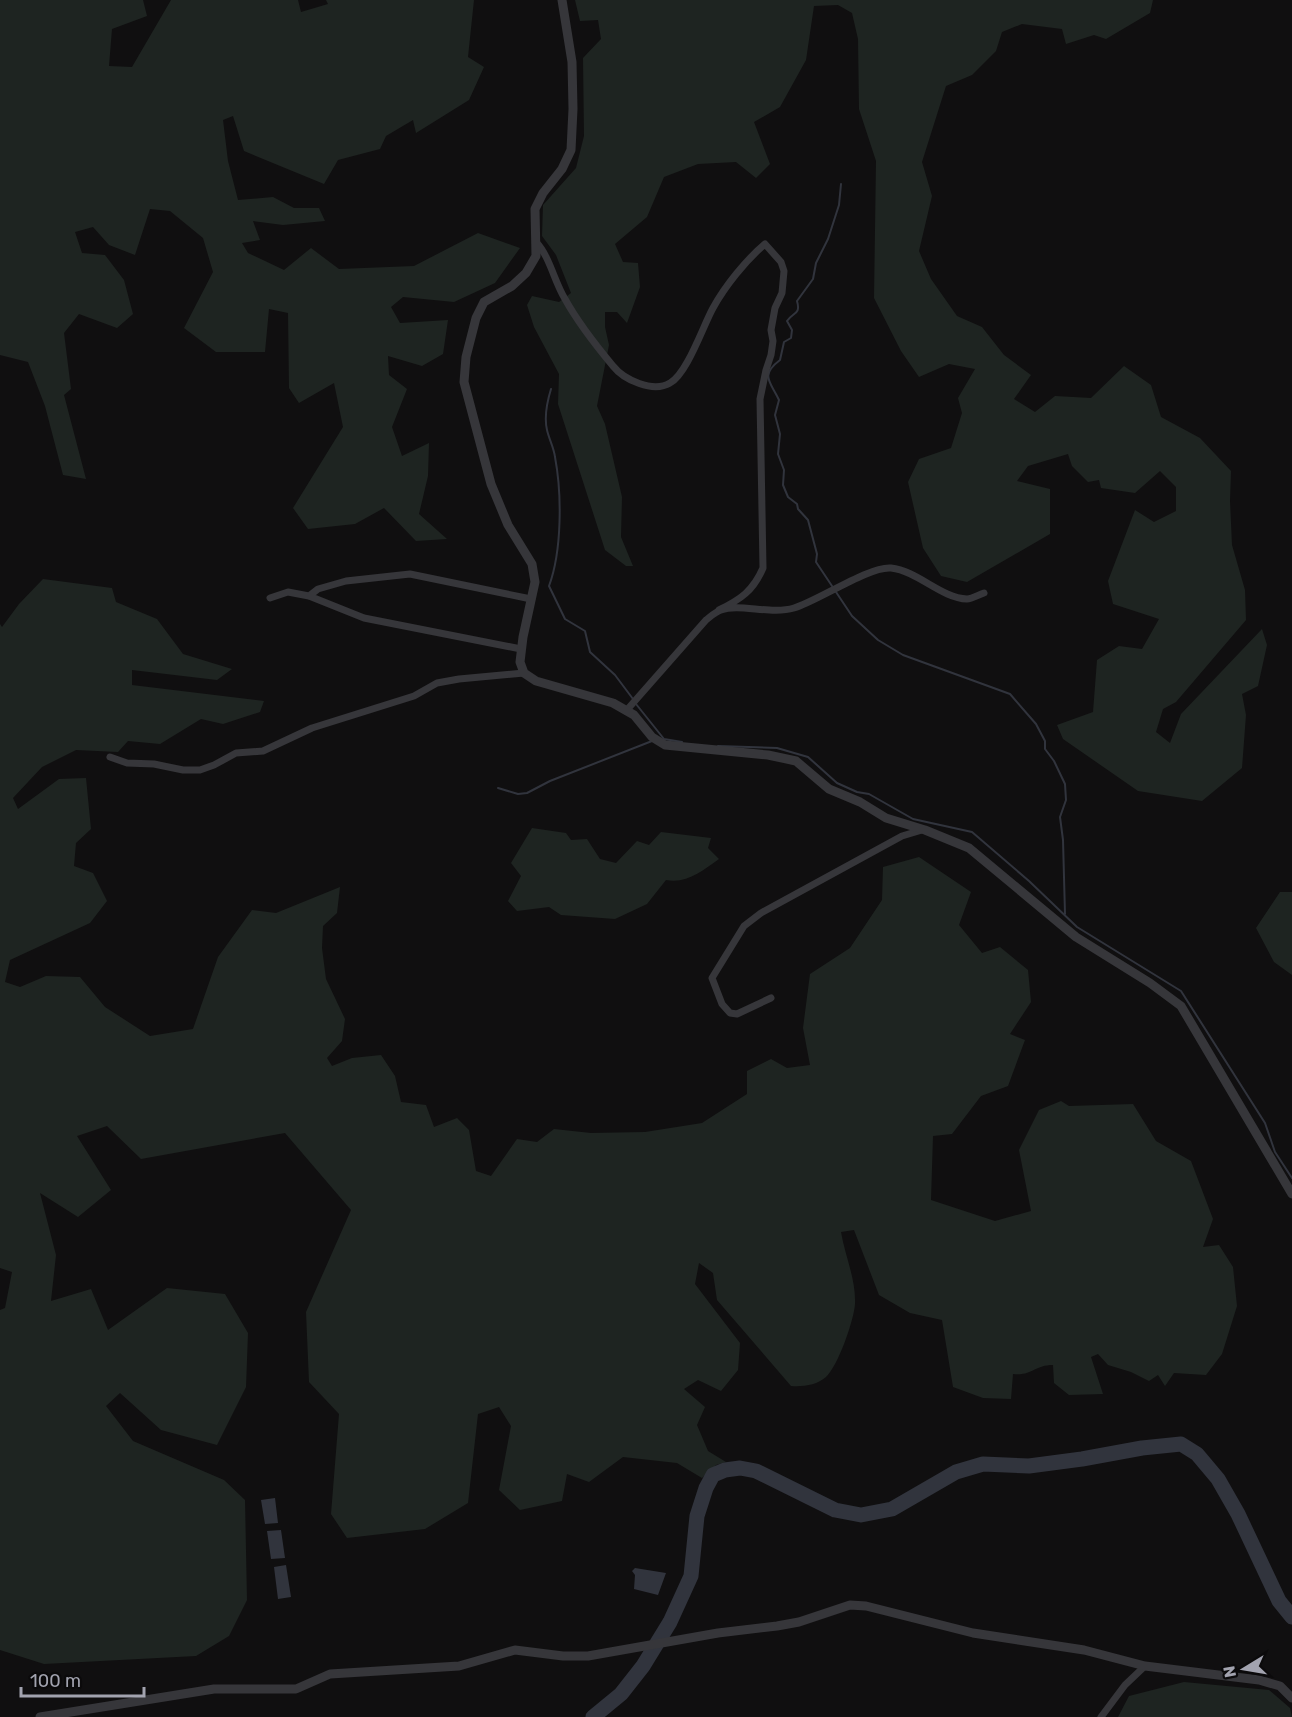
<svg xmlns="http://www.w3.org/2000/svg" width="1292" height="1717" font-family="Rubik,sans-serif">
  <rect width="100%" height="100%" fill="#100f10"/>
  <path fill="#1e2421" d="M0,0h143l4,16 -35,13 -3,37 23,1 39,-67h127l3,12 27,-8 -2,-4h148l-6,57 16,10 -15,33 -53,33 -3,-13 -27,16 -6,13 -42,11 -14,24 -80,-33 -11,-35 -10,4 5,41 10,39 35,-3 21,11h25l6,13 -42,4 -30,-4 7,19 -18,3 6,10 36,17 27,-22 28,21 75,-3 64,-33 42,15 -25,35 -41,19 -51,-5 -12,10 9,16 48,-3 -5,34 -21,12 -34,-10 1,19 18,14 -15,38 10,29 27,-13 -1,33 -9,38 28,25 -31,2 -32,-33 -29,16 -47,5 -15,-21 50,-81 -9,-44 -35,20 -10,-15 -1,-75 -19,-4 -4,43h-49l-32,-24 29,-56 -10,-34 -33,-27 -20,-2 -15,46 -26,-10 -16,-18 -18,5 7,21 23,2 19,25 9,34 -16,14 -38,-14 -15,19 7,56 -7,6 22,84 -23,-4 -18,-69 -17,-44 -28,-7z
    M575,0h578l-3,13 -44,26 -12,-4 -28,9 -4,-15 -40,-5 -20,8 -6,19 -24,24 -26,11 -24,76 10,34 -13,55 12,28 26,37 25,11 22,28 27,20 -17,24 21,13 20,-16 36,2 33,-32 27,19 10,32 39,21 31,33 -1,30 2,44 13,45 1,30 -70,82 -13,7 -7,23 14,11 11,-29 81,-85 5,16 -9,41 -16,8 4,21 -4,53 -40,33 -64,-10 -75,-52 -6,-14 36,-13 4,-52 22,-14 23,3 17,-30 -46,-15 -5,-23 27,-71 19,12 22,-11v-24l-16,-16 -25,22 -34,-5 -2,-8 -11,2 -16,-16 -4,-12 -40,12 -11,15 33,8v45l-83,48 -26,-6 -18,-28 -15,-66 11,-23 32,-11 11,-35 -4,-15 17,-29 -26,-5 -30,13 -18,-26 -27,-53 2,-137 -17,-52 -1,-70 -6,-26 -14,-8 -24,1 -8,54 -26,47 -26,15 16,42 -14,14 -20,-16 -38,2 -34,13 -17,40 -32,27 8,18 15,1 2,24 -13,36 -10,-11h-12v15l4,18 -12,61 8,18 17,73 -1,40 12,29h-7l-21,-16 -47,-146 1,-30 -25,-47 -7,-22 5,-9 27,6 12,-9 -15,-38 -14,-19 1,-31 33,-37 8,-32 -1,-78 18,-19 -3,-19 -18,1z
    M43,579l69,9 4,14 41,17 26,35 49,15 -15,11 -85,-10v15l132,16 -4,11 -37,12 -22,-5 -41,25 -32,-3 -10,11 -42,-2 -34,17 -29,31 5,11 41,-30 27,-1 5,51 -15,14 -2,23 19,7 14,28 -17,22 -80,37 -5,22 15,5 26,-11 34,1 25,30 45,29 43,-7 25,-72 34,-47 24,3 64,-26 -3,26 -14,13 -1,22 4,31 19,40 -3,22 -15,17 5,8 20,-8 29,-3 14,21 6,26 25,3 8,22 23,-9 12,12 7,41 15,5 26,-37 20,3 17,-13 37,4 54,-1 57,-9 45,-29v-23l24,-12 16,9 23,-3 -7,-37 7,-54 40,-26 32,-48 1,-33 36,-10 52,35 -12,33 23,28 18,-6 28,23 3,32 -21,32 15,6 -17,46 -27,10 -29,38 -19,2 -2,64 64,21 36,-10 -12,-61 20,-40 22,-9 8,5 64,-2 23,37 35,20 22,58 -10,28 16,-2 14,22 4,39 -15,48 -16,21 -32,-2 -9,13 -7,-11 -9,6 -18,-9 -23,-7 -10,-11 -7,3 12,37 -34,1 -15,-12 -1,-18c-19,0 -20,11 -40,9l-2,25 -28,-1 -30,-11 -11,-67 -32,-7 -31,-18 -25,-65 -13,2c4,24 15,47 14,72 -1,16 -17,62 -29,73 -9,8 -23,10 -35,9l-74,-86 -4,-27 -14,-10 -4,21 45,59 -2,27 -17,21 -23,-11 -14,9 21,18 -8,18 11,26 18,11 -10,3 -14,13 -25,-15 -54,-6 -34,25 -22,-8 -5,27 -42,9 -21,-20 12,-64 -12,-19 -21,7 -10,89 -43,26 -78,9 -16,-24 8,-100 -30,-32 -3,-70 45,-102 -66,-77 -144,26 -34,-33 -30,10 34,54 -33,27 -38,-24 16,62 -5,46 40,-12 17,41 59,-42 58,6 23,39 -2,54 -29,58 -56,-15 -41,-37 -14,13 27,35 91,39 21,20 2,100 -18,36 -33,20 -152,8 -44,-14v-340l5,-2 7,-36 -12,-4v-644l2,3 17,-23z
    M532,828l34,5 5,7 16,-1 13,20 16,4 21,-22 12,4 12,-13 50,6 -3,10 11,11c-17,12 -32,25 -53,21l-19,24 -32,15 -54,-4 -12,-8 -32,4 -9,-10 13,-25 -10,-13z
    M1280,892h12v83l-18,-13 -18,-34z
    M1184,1682l85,8 21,18 2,9h-174l11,-21z"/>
  <path fill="#31343d" d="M275,1498l3,25 -13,1 -4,-24z
    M281,1530l4,28 -14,1 -4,-28z
    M286,1565l5,32 -13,2 -4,-32z
    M635,1568l31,5 -8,22 -24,-6 1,-14 -3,-4z"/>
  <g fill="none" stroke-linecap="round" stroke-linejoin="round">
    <path stroke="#31343d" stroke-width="2" d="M841,184l-2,21 -11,34 -12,24 -3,16 -16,22c4,14 -4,11 -10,20l5,9 -1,8 -7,4 -4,18c-21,16 -9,22 -1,40l-4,15 5,19 -2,20 6,16 -1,15 5,12 9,7 1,5 10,11 9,34 -1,8 36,54 26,24 25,15 107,39 26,30 9,17v8l9,12 11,23 1,16 -6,17 3,23 2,74
      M551,389c-4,13 -7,28 -4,41 2,9 7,18 8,27 7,37 7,94 -6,129l16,33 20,12 5,21 25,23 18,24
      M636,704l28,35 18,3
      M718,746l59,2 31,9 29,26 20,9 12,2 44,25 59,13 57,49 48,46 104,64 84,132 10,29 17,26
      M498,788l20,6 9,-1 23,-12 102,-40"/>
    <path stroke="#31343d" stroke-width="15" d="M593,1717l28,-23 22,-28 27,-44 21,-46 6,-60 9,-28 7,-13 12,-5 15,-2 16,3 79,39 26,5 31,-6 64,-37 27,-8 46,2 53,-7 60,-11 39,-4 16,10 21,25 20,35 41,87 13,16"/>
    <path stroke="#36363a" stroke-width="7" d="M536,242c14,15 18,39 29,57 11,20 33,49 48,67 11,14 40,27 57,17 17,-9 33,-57 43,-75 12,-22 33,-48 52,-64l16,18 3,9 -2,22 -7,15 -4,22 2,11 -2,14 -5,15 -6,29 3,169c-10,23 -22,31 -44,42
      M309,596l9,-7 28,-8 64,-7 121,25
      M270,598l18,-6 21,4 55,22 157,31
      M626,711l80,-91c4,-3 9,-8 15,-10 18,-7 50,5 73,-2 24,-7 75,-42 97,-40 27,3 50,30 76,31 5,0 11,-4 17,-6
      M110,757l17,6 27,1 29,6h17l14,-5 22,-12 27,-2 49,-23 102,-32 23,-13 22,-4 65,-6
      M771,998l-34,16 -7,-1 -8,-9 -10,-26 32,-52 17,-13 141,-77 20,-6
      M1101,1717l24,-32 20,-19"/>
    <path stroke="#36363a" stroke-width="9" d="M562,0l10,62 1,47 -2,41 -9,19 -19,24 -8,16 1,47 -10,17 -14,13 -28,16 -8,16 -10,39 -2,25 27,102 17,41 24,39 3,18 -12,55 -3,25 4,11 12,8 77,22 21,12 18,22 13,8 103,10 28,6 33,28 31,13 26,16 39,12 44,18 107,89 74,46 31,23 111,188
      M40,1717l174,-28h82l34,-15 129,-8 56,-16 48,6h25l130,-23 59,-7 22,-4 51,-17 16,1 107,27 111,17 61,16 114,14 21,6 12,12"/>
  </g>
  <g transform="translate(1244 1669) rotate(259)" stroke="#0b0a0b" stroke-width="4.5" paint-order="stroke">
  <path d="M0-4.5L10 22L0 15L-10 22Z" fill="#a2a3af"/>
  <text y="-9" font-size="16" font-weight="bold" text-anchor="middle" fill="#a2a3af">N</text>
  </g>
  <path d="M21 1687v9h123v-9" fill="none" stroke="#a2a3af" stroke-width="3"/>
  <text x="30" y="1687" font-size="18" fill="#a2a3af" stroke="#0b0a0b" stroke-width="4.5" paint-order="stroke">100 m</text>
</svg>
